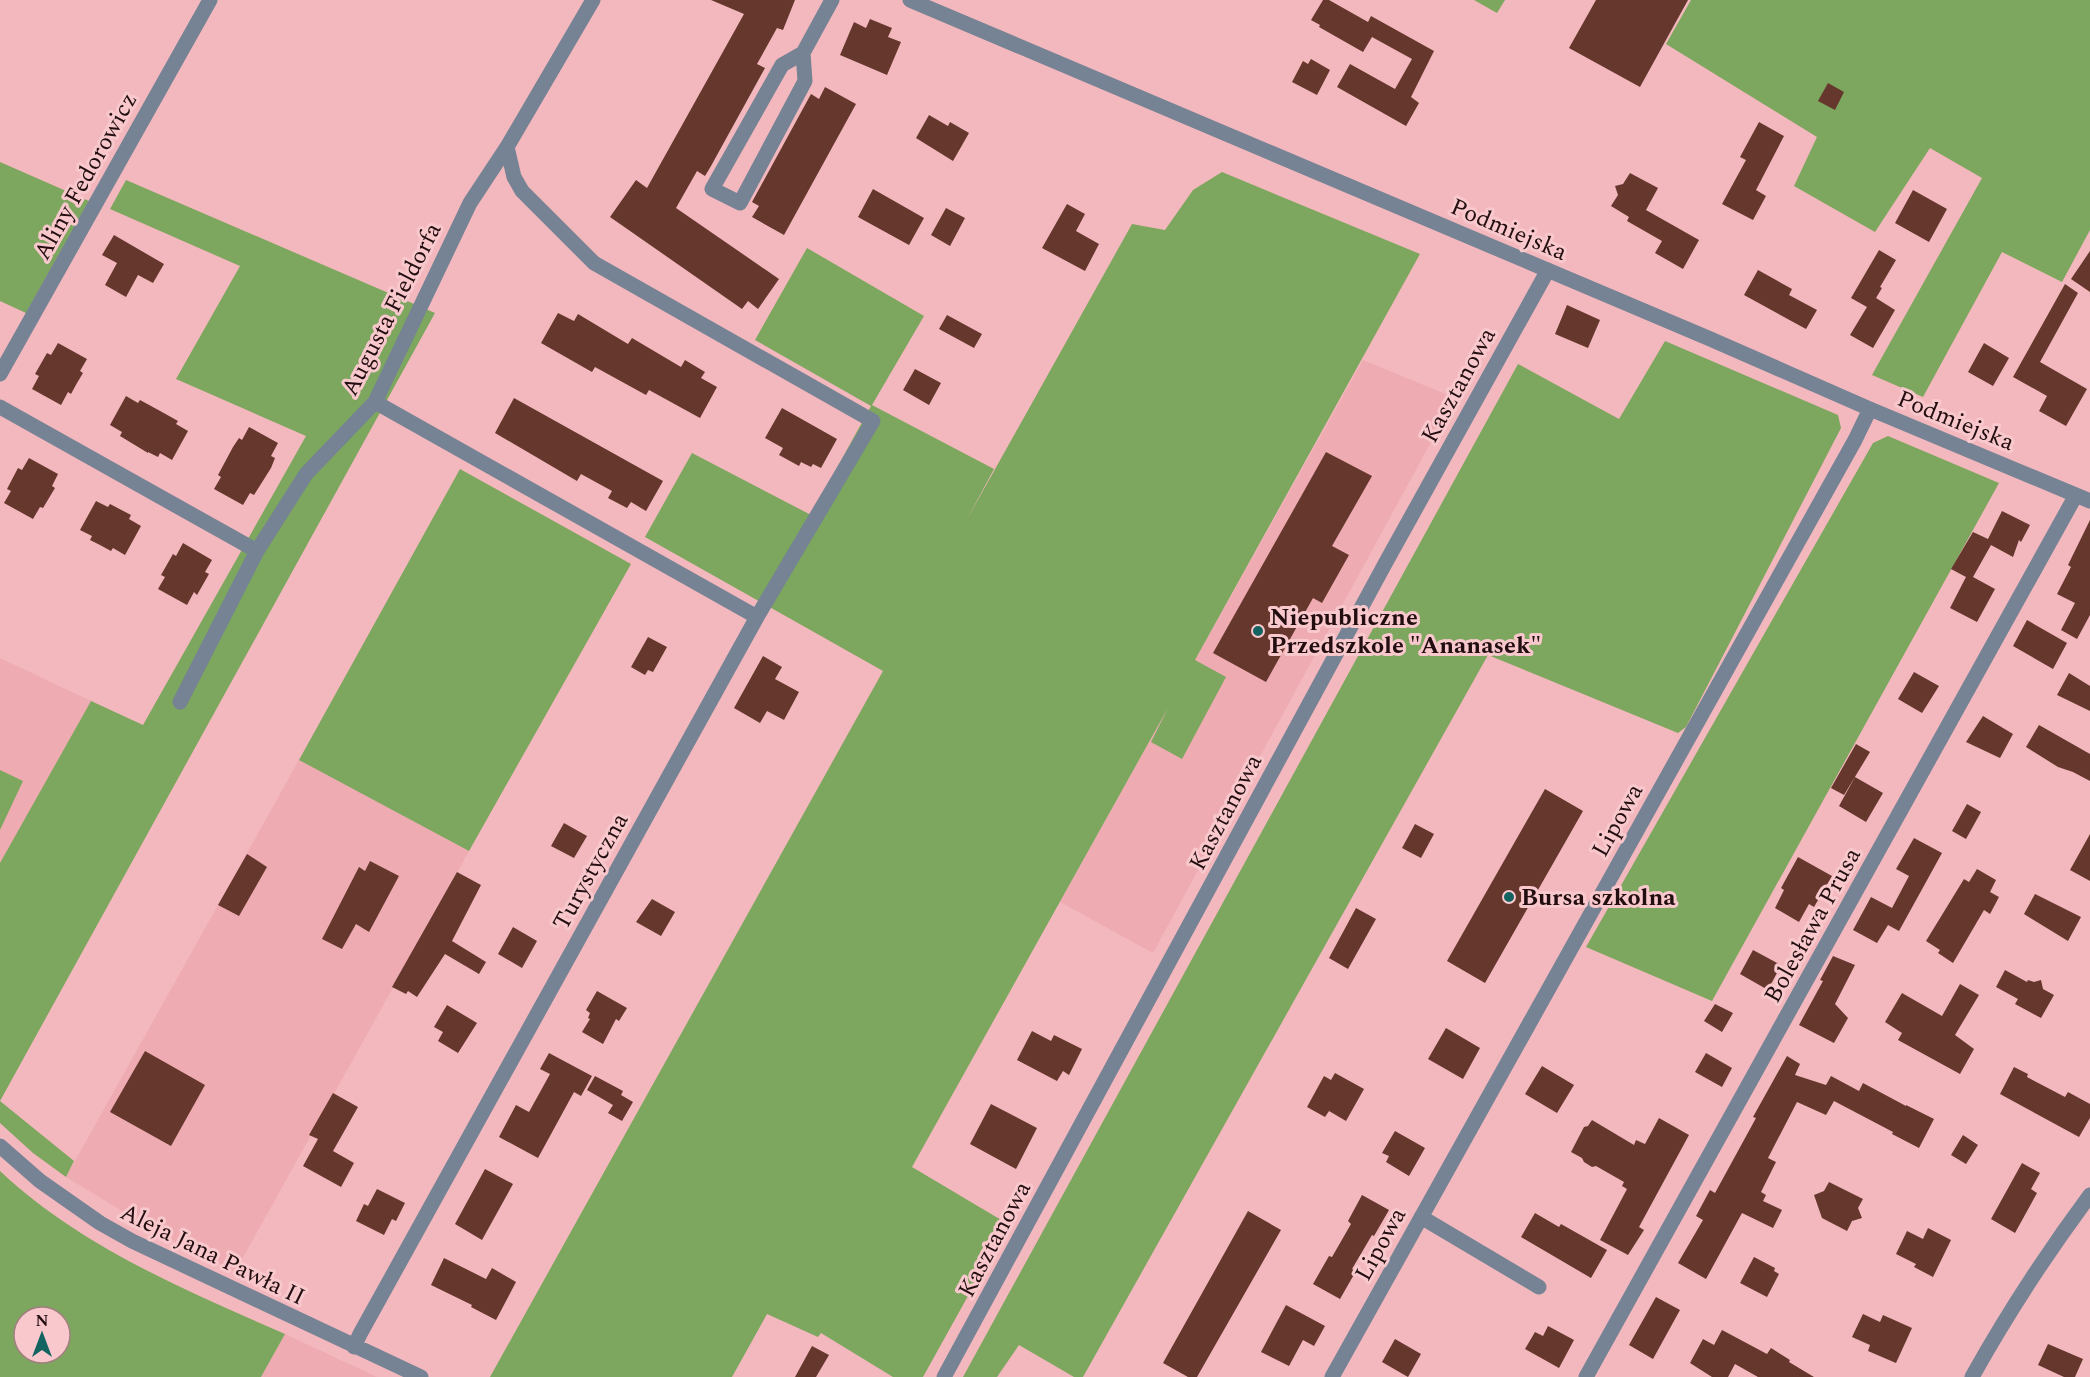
<svg xmlns="http://www.w3.org/2000/svg" width="2090" height="1377" font-family="Spectral,serif">
  <rect width="100%" height="100%" fill="#f3b8bd"/>
  <path fill="#eeabb1" d="M1363,360l92,38 -302,555 -93,-51z
    M0,658l91,43 -91,162z
    M299,760l170,91 -234,421 -80,-41 -89,-54z
    M285,1334l92,43h-116z"/>
  <path fill="#7da65e" fill-rule="evenodd" d="M1474,0h31l-8,13z
    M1691,0h399v230l-28,52 -60,-30 -79,145 -51,-22 110,-197 -52,-30 -55,84 -81,-46 23,-49 -151,-93z
    M0,162l89,39 -63,112 -26,-12z
    M1222,172l198,82 -225,406 31,17 -44,82 -31,-17 17,-34 -256,459 96,57 -85,153h-30l-72,-44 -3,4 -51,-23 -35,63h-242l393,-706 -238,-134 47,-84 119,62 60,-109 -116,-66 52,-92 117,68 -52,89 122,64 -29,54 167,-299 33,6 28,-40z
    M126,180l309,133 -435,788 74,60 -8,16 -33,-24 -33,-30v-260l91,-162 52,24 163,-289 -130,-57 64,-113 -130,-57z
    M1665,341l173,74 3,13 -155,299 -8,6 -190,-78 -405,722h-9l-55,-32 -22,32h-34l555,-1013 101,55z
    M1888,436l111,47 -287,518 -126,-54 287,-504z
    M460,469l171,95 -162,287 -170,-91z
    M0,770l23,11 -23,49z
    M0,1171c81,76 185,119 285,163l-24,43h-261zM24,1317h36v36h-36z"/>
  <path fill="#65372d" d="M711,0h84l-12,30 -6,-2 -20,36 8,4 -54,98 -6,10 -8,-5 -21,37 103,71 -21,30 -10,-8 -6,8 -132,-92 26,-37 11,8 97,-174z
    M1323,0h6l39,22 3,-6 63,35 -23,46 8,6 -13,23 -69,-39 13,-23 45,25 17,-30 -40,-22 -9,15 -44,-25 1,-2 -9,-5z
    M1596,0h92l-48,87 -71,-39z
    M870,19l22,9 -4,9 13,5 -14,33 -47,-20 14,-33 12,6z
    M1311,59l19,11 -13,25 -25,-13 11,-21 5,3z
    M1828,83l16,9 -9,18 -17,-9z
    M825,87l31,17 -72,131 -32,-18 7,-11 -7,-4 59,-108 8,5z
    M929,115l19,11 2,-4 19,11 -16,28 -37,-23z
    M1759,122l25,14 -28,54 10,6 -13,24 -31,-16 24,-44 -6,-3z
    M1630,173l28,15 -12,22 53,30 -16,29 -28,-16 7,-12 -35,-20 2,-4 -18,-11 7,-11 -3,-9 8,-2z
    M873,189l51,29 -15,27 -51,-28z
    M1913,190l34,19 -18,33 -34,-19z
    M1067,204l18,10 -9,17 23,13 -14,27 -43,-23z
    M946,208l19,10 -15,28 -19,-11z
    M114,235l50,29 -11,19 -15,-8 -12,22 -21,-12 12,-22 -15,-8z
    M1879,250l17,10 -16,27 2,1 -6,10 19,12 -22,38 -23,-13 17,-28 -16,-9z
    M2090,251v41l-19,-13z
    M1758,270l34,19 -3,6 28,15 -11,19 -62,-34z
    M2065,284l13,9 -38,69 47,27 -21,37 -27,-15 8,-15 -34,-19z
    M1567,305l33,15 -12,28 -33,-14z
    M558,313l16,8 4,-7 50,30 4,-6 49,29 4,-7 20,12 -4,6 16,9 -17,31 -51,-28 -3,5 -51,-28 -3,5 -51,-29z
    M947,315l35,19 -8,14 -35,-19z
    M58,343l29,16 -7,12 3,2 -6,10 -6,11 -3,-2 -7,13 -29,-16 7,-13 -4,-2 12,-21 4,2z
    M1984,343l25,15 -16,28 -25,-14z
    M915,369l26,14 -12,22 -26,-15z
    M126,396l12,7 2,-3 22,12 16,9 -2,3 12,7 -16,29 -12,-7 -2,4 -10,-5v1l-28,-17 2,-4 -12,-7z
    M514,398l149,83 -17,30 -15,-9 -4,6 -19,-10 4,-7 -31,-17 -4,7 -82,-48z
    M782,408l55,31 -16,29 -8,-4 -2,3 -10,-5 -2,4 -20,-11 4,-7 -18,-10z
    M249,427l29,16 -7,13 4,2 -4,10 -17,27 -4,-2 -7,12 -29,-16 7,-12 -3,-2 15,-28 6,-9 3,2z
    M1326,452l46,24 -40,70 17,9 -27,48 -9,-5 -47,84 -53,-29z
    M29,458l29,16 -6,12 3,2 -12,20 -3,-1 -7,12 -29,-16 7,-12 -4,-2 11,-21 4,2z
    M96,501l12,6 2,-3 21,11 -2,4 12,7 -16,29 -12,-7 -2,3 -11,-6 -10,-5 2,-4 -12,-6z
    M2002,511l28,14 -9,17 -2,-2 -6,17 -22,-12 -18,32 22,12 -18,33 -27,-14 16,-31 -15,-8 22,-37 15,7z
    M2090,520v95l-13,24 -16,-9 14,-27 -18,-9 14,-27 -3,-2z
    M183,543l29,17 -7,12 4,2 -12,21 -3,-3 -7,13 -29,-16 7,-12 -4,-2 12,-21 3,2z
    M2027,620l40,23 -14,26 -40,-23z
    M648,637l19,10 -14,25 -5,-2 -3,5 -14,-8z
    M763,656l19,11 -7,12 24,13 -15,28 -17,-9 -7,12 -26,-15z
    M1914,672l25,14 -17,27 -24,-14z
    M2069,673l21,13v25l-33,-16z
    M1983,716l30,18 -13,24 -34,-16z
    M2039,725l51,29v27l-17,-9 -15,-5 -32,-20z
    M1856,744l14,8 -26,43 -13,-7z
    M1855,777l28,16 -17,29 -27,-16z
    M1545,789l38,22 -98,172 -38,-22z
    M1967,804l14,8 -15,27 -14,-8z
    M564,823l23,13 -13,22 -23,-12z
    M1415,824l19,10 -13,24 -19,-10z
    M2090,834v47l-20,-11z
    M1914,838l28,15 -43,78 -11,-6 -11,18 -24,-13 18,-33 21,11 17,-32 -13,-7z
    M247,854l20,13 -28,49 -21,-11z
    M1798,857l34,19 -18,31 -5,-3 -10,18 -24,-14 9,-18 -3,-2z
    M370,861l29,15 -30,56 -13,-8 -14,25 -20,-10 37,-72 6,4z
    M1977,869l19,11 -6,12 9,5 -9,17 -6,-4 -31,53 -15,-10 2,-3 -14,-9 38,-62 5,3z
    M457,872l24,13 -29,56 34,21 -7,12 -34,-20 -28,43 -9,-6 -2,3 -14,-7z
    M2035,894l46,23 -13,24 -44,-27z
    M652,899l23,13 -14,24 -25,-14z
    M1356,908l20,11 -28,50 -19,-11z
    M513,927l24,14 -15,27 -24,-14z
    M1753,950l28,15 -13,25 -28,-16z
    M1833,956l22,9 -20,39 13,14 -14,25 -35,-18 24,-44 -3,-1z
    M2005,970l22,12 1,-2 6,2 7,-2 2,9 11,6 -13,23 -26,-14 3,-5 -22,-12z
    M1960,984l19,11 -24,40 19,14 -14,25 -62,-34 4,-7 -17,-11 17,-29 40,23z
    M597,991l30,17 -8,13 -3,-2 -13,25 -21,-12 8,-13 -2,-1 2,-5 -4,-3z
    M1715,1004l18,9 -11,19 -18,-11z
    M447,1005l30,18 -19,30 -20,-12 5,-9 -9,-5z
    M1446,1028l34,20 -17,31 -35,-20z
    M1032,1031l19,10 3,-6 28,14 -13,26 -6,-4 -6,10 -40,-21z
    M145,1051l60,34 -34,61 -61,-34z
    M549,1053l43,23 -11,20 -7,-4 -36,66 -39,-21 17,-32 13,7 21,-38 -10,-5z
    M1706,1053l26,15 -10,19 -27,-15z
    M1787,1056l13,8 -5,11 31,10 5,-9 28,15 4,-8 43,23v-1l28,14 -15,29 -27,-14 1,-2 -59,-31 -8,14 -29,-13 -29,56 8,4 -15,30 5,3 -3,6 19,9 -9,18 -31,-15 -36,66 -28,-16 25,-43 -7,-4 14,-26 5,3 41,-75 -3,-1z
    M1542,1066l32,19 -17,28 -32,-19z
    M2014,1067l14,7 -1,3 38,20 3,-5 22,12v14l-11,19 -79,-43z
    M1335,1073l29,16 -18,32 -17,-10 -4,6 -18,-10 17,-31 7,4z
    M595,1076l28,15 -2,4 12,7 -11,19 -14,-8 5,-8 -26,-15z
    M333,1093l25,14 -25,44 21,12 -13,24 -38,-21 15,-27 -9,-4z
    M991,1104l46,24 -21,41 -46,-25z
    M1659,1118l30,17 -50,92 5,3 -16,25 -28,-15 27,-51 -5,-3 2,-4 -28,-16 -4,1 -8,-5 -2,-4 -11,-6 13,-25 4,-1 4,-6 42,25 2,-5 9,4z
    M1395,1131l30,17 -16,28 -23,-14 3,-6 -7,-3z
    M1963,1135l15,10 -12,19 -15,-9z
    M2022,1163l18,10 -9,16 6,4 -22,40 -24,-14z
    M485,1169l28,15 -31,56 -27,-16z
    M1829,1182l34,17 -5,9 4,10 -10,3 -5,10 -25,-13 -8,-23 10,-4z
    M377,1189l28,14 -9,18 -4,-2 -8,16 -28,-14 8,-17 4,2z
    M1362,1195l27,15 -15,26 -2,-1 -20,34 4,2 -16,28 -27,-15 16,-28 3,1 19,-33 -3,-3z
    M1248,1211l33,19 -84,147h-9l-25,-14z
    M1535,1213l24,14 2,-3 46,26 -16,28 -70,-41z
    M1928,1228l23,12 -18,37 -19,-10 2,-3 -20,-10 11,-23 16,8z
    M1754,1257l21,11 -1,3 5,3 -12,23 -27,-14z
    M444,1258l42,21 6,-11 24,14 -20,38 -25,-13 1,-2 -41,-20z
    M1656,1297l24,13 -27,49 -24,-14z
    M1286,1305l39,21 -11,20 -11,-6 -14,26 -28,-14z
    M1863,1314l17,8 3,-7 29,13 -16,35 -28,-12 2,-6 -18,-8z
    M1548,1326l26,14 -15,28 -34,-19 10,-17 8,4z
    M1722,1330l45,24 4,-6 19,12 -1,2 25,15h-56l-23,-13 -7,13h-16l-22,-14 13,-24 11,6z
    M1395,1339l26,15 -13,23 -26,-15z
    M2048,1344l35,15 -8,18h-11l-26,-12z
    M812,1346l17,9 -13,22h-21z"/>
  <g fill="none" stroke-linecap="round" stroke-linejoin="round">
    <path stroke="#758394" stroke-width="15" d="M910,0l798,338 162,71 220,92
      M803,53l2,28 -65,122 -28,-14 70,-124 21,-12 29,-53
      M0,374l210,-374
      M375,402l382,215
      M0,407l257,144
      M180,702l77,-151 49,-77 69,-72 95,-199 37,-56 86,-147
      M0,1146l40,35 60,42 32,18 289,136
      M1421,1217l118,70
      M354,1347l6,-13 397,-717 116,-196 -279,-158 -72,-72 -8,-14 -7,-30
      M944,1377l442,-815 162,-292
      M1332,1377l523,-937 15,-31
      M1586,1377l490,-882
      M1972,1377c35,-63 75,-124 118,-182"/>
  </g>
  <g fill="#136361" stroke="#f8c8cc" stroke-width="2">
    <circle cx="1258" cy="631" r="6"/>
    <circle cx="1509" cy="897" r="6"/>
  </g>
  <g text-anchor="middle" stroke-width="6" stroke-linejoin="round" paint-order="stroke">
    <g font-size="24" fill="#220e10" stroke="#f8c8cc">
      <text transform="translate(85 176) rotate(-61)" y="8">Aliny Fedorowicz</text>
      <text transform="translate(1509 229) rotate(23)" y="8">Podmiejska</text>
      <text transform="translate(391 309) rotate(-63)" y="8">Augusta Fieldorfa</text>
      <text transform="translate(1458 385) rotate(-61)" y="8">Kasztanowa</text>
      <text transform="translate(1956 420) rotate(22)" y="8">Podmiejska</text>
      <text transform="translate(1225 812) rotate(-62)" y="8">Kasztanowa</text>
      <text transform="translate(1617 820) rotate(-61)" y="8">Lipowa</text>
      <text transform="translate(590 871) rotate(-61)" y="8">Turystyczna</text>
      <text transform="translate(1812 925) rotate(-61)" y="8">Bolesława Prusa</text>
      <text transform="translate(994 1239) rotate(-62)" y="8">Kasztanowa</text>
      <text transform="translate(1380 1244) rotate(-61)" y="8">Lipowa</text>
      <text transform="translate(213 1254) rotate(26)" y="8">Aleja Jana Pawła II</text>
    </g>
    <g font-size="24" font-weight="bold" fill="#220e10" stroke="#f8c8cc" text-anchor="start">
      <text x="1270" y="625">Niepubliczne<tspan x="1270" dy="28">Przedszkole "Ananasek"</tspan></text>
      <text x="1521" y="905">Bursa szkolna</text>
    </g>
  </g>
  <g transform="translate(42 1335)"><circle r="28" fill="#f8c8cc" stroke="#a27e81" stroke-width="1.5"/>
  <path d="M0-4.5L10 22L0 15L-10 22Z" fill="#136361"/>
  <text y="-9" font-size="16" font-weight="bold" text-anchor="middle" fill="#220e10">N</text>
  </g>
</svg>
